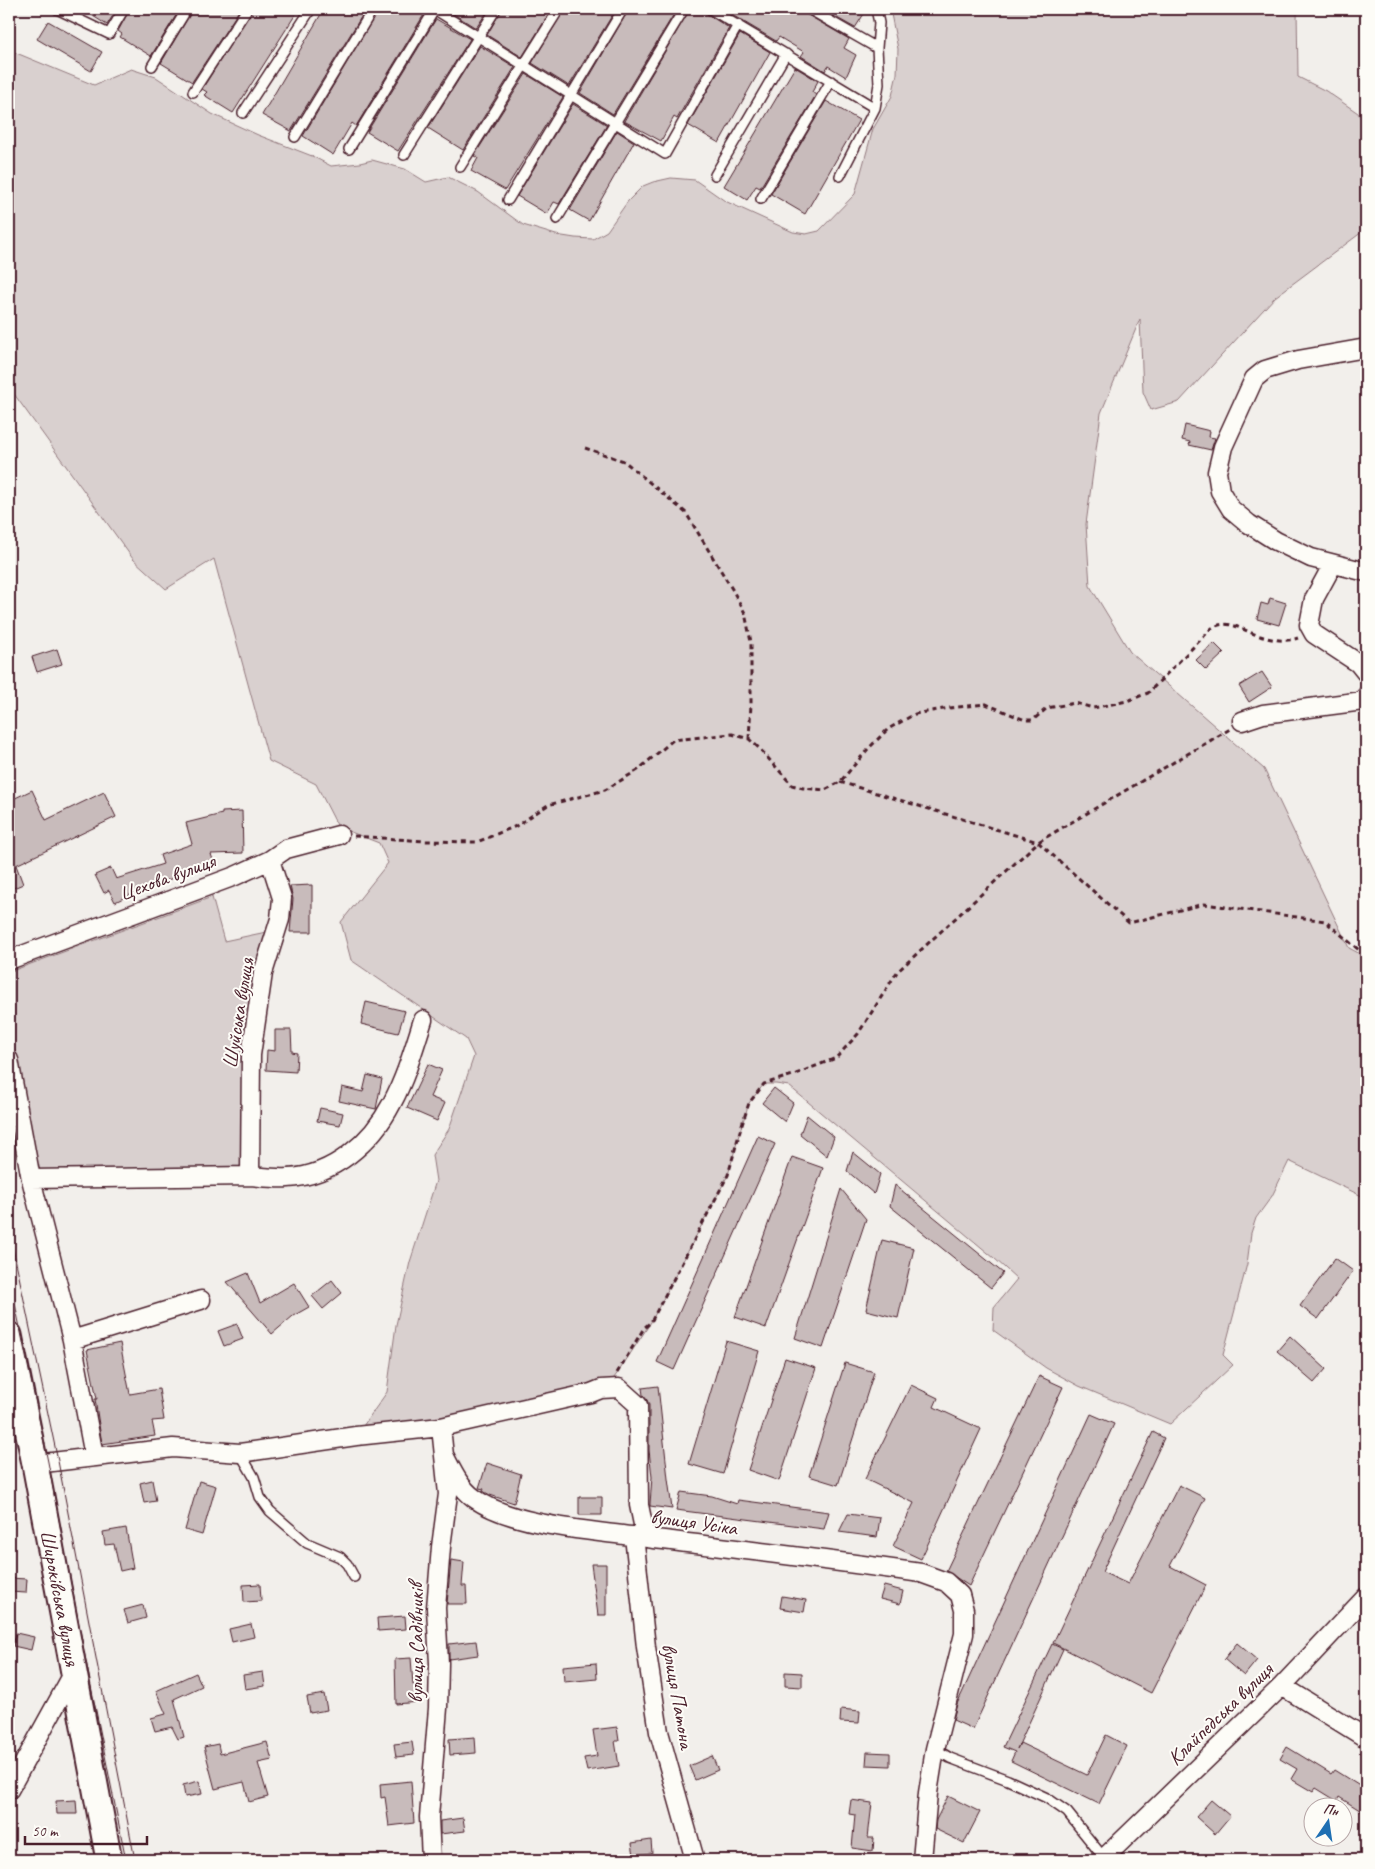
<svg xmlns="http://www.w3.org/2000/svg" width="1375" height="1869" font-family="Caveat,sans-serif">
  <rect width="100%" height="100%" fill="#f2efeb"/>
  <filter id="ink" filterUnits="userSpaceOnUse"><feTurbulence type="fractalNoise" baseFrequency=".02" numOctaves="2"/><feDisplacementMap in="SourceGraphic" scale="10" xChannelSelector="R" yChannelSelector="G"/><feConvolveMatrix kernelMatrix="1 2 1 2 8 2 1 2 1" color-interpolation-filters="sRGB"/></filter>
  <g filter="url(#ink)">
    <path fill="#d9d0cf" stroke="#92787d" d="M890,9h407l1,68 28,14 32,22 8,14v102l-91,68 -96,105 -28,8 -8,-18 -3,-73 -39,94 -15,111 4,62 40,66 134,117 85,179 17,9v241l-77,-37 -17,35 -16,22 -5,15 -4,31 -24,91 10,10 -63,59 -91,-38 -33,-18 -53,-38 1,-23 23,-28 -23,-21 -205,-172 -13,-2h-12l-15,19 -9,28 -12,44 -77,147 -32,49 -8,11 -10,7 -245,47 31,-44 9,-67 14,-63 26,-81 -4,-26 17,-26 25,-73 -8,-17 -115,-79 -10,-38 47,-59 -9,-20 -41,-16 -22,-43 -47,-23 -55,-202 -48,30 -33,-30 -124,-172v-337l85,35 37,-16 25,8 56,37 46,21 54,21 19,10 29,-3 12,-3 33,9 21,13 22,-5 30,15 45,33 33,10 19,3 18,1 14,-8 21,-30 15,-15 10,-4 18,-4 24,2 30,21 68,31 13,2 13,-3 36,-37 18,-65 19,-33 5,-22 1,-25z
      M212,897l12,44 47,-10 -28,240 -208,3 -26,-157v-45z"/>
    <path fill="#c8bbbb" stroke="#4a1f2b" d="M82,9h35l-10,16z
      M130,9h50l-29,47 -31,-19 2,-3 -4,-3z
      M193,9h47l-48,73 -31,-19z
      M253,9h46l-66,104 -29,-18 3,-3 -5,-3z
      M324,9h42l-75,122 -29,-16z
      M379,9h39l7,4 -69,113 -4,-3 -19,32 -30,-19z
      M451,9h38l-13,19 -27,-17z
      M502,9h50l-30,48 -35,-22z
      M565,9h51l-47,77 -37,-23z
      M629,9h48l-64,105 -33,-21z
      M690,9h14l3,5 22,14 -52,91 -3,-2 -13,24 -37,-20z
      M722,9h81l3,5 43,25 -5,9 12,7 -10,22 -18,-11 -3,5 -24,-15 3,-4 -25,-15 -3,4z
      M821,9h46l-12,19z
      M436,19l34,20 -72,112 -31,-19z
      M48,21l54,31 -11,19 -54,-32z
      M740,34l30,18 -51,91 -31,-18z
      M480,46l35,21 -52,83 -35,-22z
      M795,67l23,14 -6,11 4,3 -56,93 -4,-2 -9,14 -23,-14z
      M526,74l37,23 -58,93 -34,-19 7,-13 -4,-2z
      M826,101l33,19 -54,94 -34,-20z
      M573,104l34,21 -48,79 -5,-2 -7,12 -30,-18z
      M617,131l17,11 -45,79 -19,-11z
      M1185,425l25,6 -1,6 6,1 -4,12 -22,-5 1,-3 -8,-2z
      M1270,598l16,5 -7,22 -22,-6 4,-16 7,2z
      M1214,643l10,10 -18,17 -10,-10z
      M57,649l5,15 -25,8 -5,-15z
      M1262,672l10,15 -23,15 -10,-16z
      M32,790l14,30 58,-28 12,25 -100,48 7,19 -14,6v-89z
      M242,811l1,42 -32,1 4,12 -16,5 -1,-2 -44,16 1,1 -19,6 -21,10 -6,-12 -5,3 -9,-18 16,-7 5,11 47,-15 -3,-9 32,-11 -6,-21 36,-9v-2z
      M312,885v47h-22l3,-33 -3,-13z
      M366,1002l39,9 -7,22 -37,-9z
      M275,1030h16l1,22 5,1 -1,19 -30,-2 1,-20 8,1z
      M428,1064l14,6 -12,27 15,6 -8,18 -30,-13z
      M367,1075l15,4 -6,30 -37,-8 3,-14 21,5z
      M774,1088l19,15 -8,19 -23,-19z
      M320,1108l23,5 -3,12 -23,-4z
      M807,1115l27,22 -7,19 -27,-22z
      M758,1136l17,8 -101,226 -17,-8z
      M853,1152l27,22 -6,20 -27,-23z
      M792,1157l31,11 -57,160 -31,-11z
      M895,1185l108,88 -12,15 -101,-82z
      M841,1189l25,30 -43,129 -28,-10z
      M882,1240l32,8 -16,70 -32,-8z
      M1335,1258l18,13 -35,48 -18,-13z
      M248,1273l12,30 34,-20 15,24 -16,9 -21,18 -45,-52z
      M332,1280l10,13 -19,16 -11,-13z
      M237,1324l6,15 -19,7 -6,-15z
      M1290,1336l36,33 -12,14 -37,-32z
      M726,1341l33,10 -36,123 -34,-10z
      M120,1343l10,51 29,-5 5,31 -12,1 3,15 -53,8 -7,-45h2l-10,-49z
      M785,1358l31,10 -37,113 -31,-11z
      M845,1363l29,9 -36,113 -29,-9z
      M1039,1376l24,11 -94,199 -23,-15z
      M911,1385l27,13 -4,9 47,22 -60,130 -28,-13 21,-43 -49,-24z
      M658,1386l10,93 4,30 -22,-3v-2l2,-27 -3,-27v-45l-2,-5 -4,-5 -1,-7z
      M1091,1414l23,10 -141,305 -20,-9 4,-16z
      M1153,1432l11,6 -62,134 26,12 51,-99 26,13 -35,68 36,19 -55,108 -98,-50z
      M487,1463l34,11 -7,29 -24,-8 -7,-4 1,-2 -5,-1z
      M152,1480l4,21 -12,2 -4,-20z
      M199,1481l17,5 -14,49 -17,-5z
      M681,1492l31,4 25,8 1,-4 91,12 -5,17 -148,-19z
      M579,1497h23v18h-23z
      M848,1514l32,4 -3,19 -38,-5z
      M126,1528l7,40 -13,3 -6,-27 -9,1 -2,-13z
      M451,1560l13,2 -2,24h4l1,18h-20z
      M591,1564h15v51h-8z
      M9,1578l18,1 -1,14 -17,-1z
      M260,1584l1,17 -17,1 -1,-17z
      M884,1586l19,5 -3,13 -20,-5z
      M782,1596l24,4 -2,12 -24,-4z
      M143,1605l3,13 -18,5 -4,-13z
      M405,1616l1,13 -28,2 -1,-13z
      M251,1624l3,13 -22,5 -3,-13z
      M16,1633l18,4 -3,13 -18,-4z
      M476,1641l2,14 -29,4v-15z
      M1237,1643l20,17 -13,16 -20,-17z
      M1052,1644l11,5 -46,100 3,-6 67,32 19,-40 21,11 -28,58 -88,-43 4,-9 -12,-5z
      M411,1658l2,27h5l1,17 -23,2 -1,-45z
      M596,1663l1,16 -33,3 -1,-16z
      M263,1672l2,14 -20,3 -2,-14z
      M785,1672l17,1v14l-17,-1z
      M196,1673l6,13 -28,13 10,38 -6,2 -6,-12 -17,4 -4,-13 15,-4 -10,-23z
      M324,1694l3,16 -17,3 -3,-16z
      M841,1709l19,2 -1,12 -19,-1z
      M617,1727l2,14h-4l4,25 -32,5 -3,-13 13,-2 -4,-26z
      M475,1737l1,16 -26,2 -1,-16z
      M267,1742l5,18 -14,3 10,34 -19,5 -5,-20 -29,7 -11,-42 14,-3 2,10z
      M412,1742l2,13 -18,2 -2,-13z
      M1287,1747l44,27 3,-4 32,20v24l-27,-17 -2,4 -21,-13 -3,4 -22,-13 6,-10 -17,-10z
      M867,1752l23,1v13l-24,-1z
      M712,1756l6,14 -23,10 -6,-14z
      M199,1781l3,13 -17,3 -2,-12z
      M411,1781l3,42 -25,3 -4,-29 -4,1 -1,-14z
      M948,1796l32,16 -16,31 -29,-14 1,-9z
      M76,1800l1,14h-20l-1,-13z
      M851,1800l21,3 -4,35h6l-1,13 -21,-3 3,-33 -6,-1z
      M1211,1800l19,16 -15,18 -19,-17z
      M463,1818l2,13 -25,3v-13z
      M651,1840l1,13 -18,2 -2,-12z"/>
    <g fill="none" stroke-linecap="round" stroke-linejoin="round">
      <g stroke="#4a1f2b" stroke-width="12">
        <path id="service" d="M57,9l52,25 15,-25
          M434,9l231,145 73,-129
          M710,9l165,99 4,-24 -2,-36 2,-25 -3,-14
          M809,9l68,39
          M152,66l35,-57
          M193,92l54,-83
          M243,113l68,-104
          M295,137l78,-128
          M349,149l86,-140
          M404,155l92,-146
          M460,167l99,-158
          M715,175l71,-121
          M840,176l35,-68
          M761,199l70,-118
          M508,200l115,-191
          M557,219l127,-210
          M240,1453l14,24 6,20 10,14 37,32 33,14 7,7 7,13
          M935,1749l15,9 58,22 39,18 20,14 37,46"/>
      </g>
      <g stroke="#4a1f2b" stroke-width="21">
        <path id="minor" d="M1366,348l-68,12 -33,10 -11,9 -31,68 -6,25 3,19 11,18 18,15 27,17 35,17 55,14
          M1333,564l-19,35 -5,26 5,9 44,29 8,10
          M1242,721l21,-7 100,-13 3,-5
          M9,960l226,-84 35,-16 16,-11 53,-14
          M9,1060l22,119 41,161 22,116
          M250,1176c12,1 26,3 38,2 45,-2 84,-36 104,-75 14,-26 22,-55 31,-83
          M31,1179l219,-3 1,-121 12,-82 17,-54 2,-21 -12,-38
          M72,1340l129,-40
          M444,1455c8,15 15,32 30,43 36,27 112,32 157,38 96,12 193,23 290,37l25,9 14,13 4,15v24l-29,115 -7,44 -6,67
          M35,1464l138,-16 67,5 116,-17 85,-9 150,-34 10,-4 18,-1 19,17 1,100 6,29 8,5
          M634,1536l12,111 13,85 36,128
          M1282,1686l84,52
          M9,1790l65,-118
          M431,1860l-2,-43 9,-109 1,-45 -3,-55 5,-61 7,-53 -7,-67
          M1102,1860l180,-174 84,-89"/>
      </g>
      <g stroke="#4a1f2b" stroke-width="29">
        <g id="secondary">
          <path id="s1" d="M9,1335l26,129 74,396"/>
        </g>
      </g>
      <path stroke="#4a1f2b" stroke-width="3" stroke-dasharray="5 4" stroke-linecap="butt" d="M585,448l39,13 62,52 46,76 13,24 6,29v62l-2,35
        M840,782l198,60 91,81 75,-19 121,17 41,35
        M354,836l71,5 52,1 39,-16 32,-21 57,-15 33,-20 35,-30 59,-6 17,5 10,9 33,37 11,3 22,2 15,-8 28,-33 20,-20 27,-15 34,-6 37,-4 39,16h8l14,-12 28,-5 18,5 34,-7 21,-8 64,-65c17,-10 31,3 48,8 12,4 26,6 38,2
        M617,1373l27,-45 7,-6 77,-147 12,-44 9,-28 15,-19 32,-10 40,-16 22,-24 39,-62 141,-130 192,-113"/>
      <use href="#service" stroke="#fdfcf7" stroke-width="9"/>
      <use href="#minor" stroke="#fdfcf7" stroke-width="18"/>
      <use href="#secondary" stroke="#fdfcf7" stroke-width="25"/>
      <path stroke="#4a1f2b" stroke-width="1" d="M9,1229l49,232 77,399
        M9,1275l39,187 36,189 42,209"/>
    </g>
  </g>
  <g text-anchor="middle" stroke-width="4" stroke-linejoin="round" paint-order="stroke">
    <g font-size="21" fill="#4a1f2b" stroke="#fdfcf7">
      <text transform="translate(167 877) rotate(-20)" y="7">Цехова вулиця</text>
      <text transform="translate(238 1013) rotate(-81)" y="7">Шуйська вулиця</text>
      <text transform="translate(694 1522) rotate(8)" y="7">вулиця Усіка</text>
      <text dy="7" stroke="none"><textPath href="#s1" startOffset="268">Широківська вулиця</textPath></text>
      <text transform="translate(416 1643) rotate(-90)" y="7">вулиця Садівників</text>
      <text transform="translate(678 1696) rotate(80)" y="7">вулиця Патона</text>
      <text transform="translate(1220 1714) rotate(-44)" y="7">Клайпедська вулиця</text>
    </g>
  </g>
  <rect width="1375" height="1869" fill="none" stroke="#fdfcf7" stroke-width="30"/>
  <rect x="15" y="15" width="1345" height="1839" fill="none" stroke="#4a1f2b" stroke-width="2" filter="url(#ink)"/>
  <g transform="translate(1328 1822) rotate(13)"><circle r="24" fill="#fdfcf7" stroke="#b5a4a5"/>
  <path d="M0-4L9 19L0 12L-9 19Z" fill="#1f6fb2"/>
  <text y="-8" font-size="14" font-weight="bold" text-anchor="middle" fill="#4a1f2b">Пн</text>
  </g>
  <path d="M25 1836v8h122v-8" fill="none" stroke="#4a1f2b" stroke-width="2.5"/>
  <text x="32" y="1836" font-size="15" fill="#4a1f2b" stroke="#fdfcf7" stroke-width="4" paint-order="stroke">50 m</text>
</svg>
